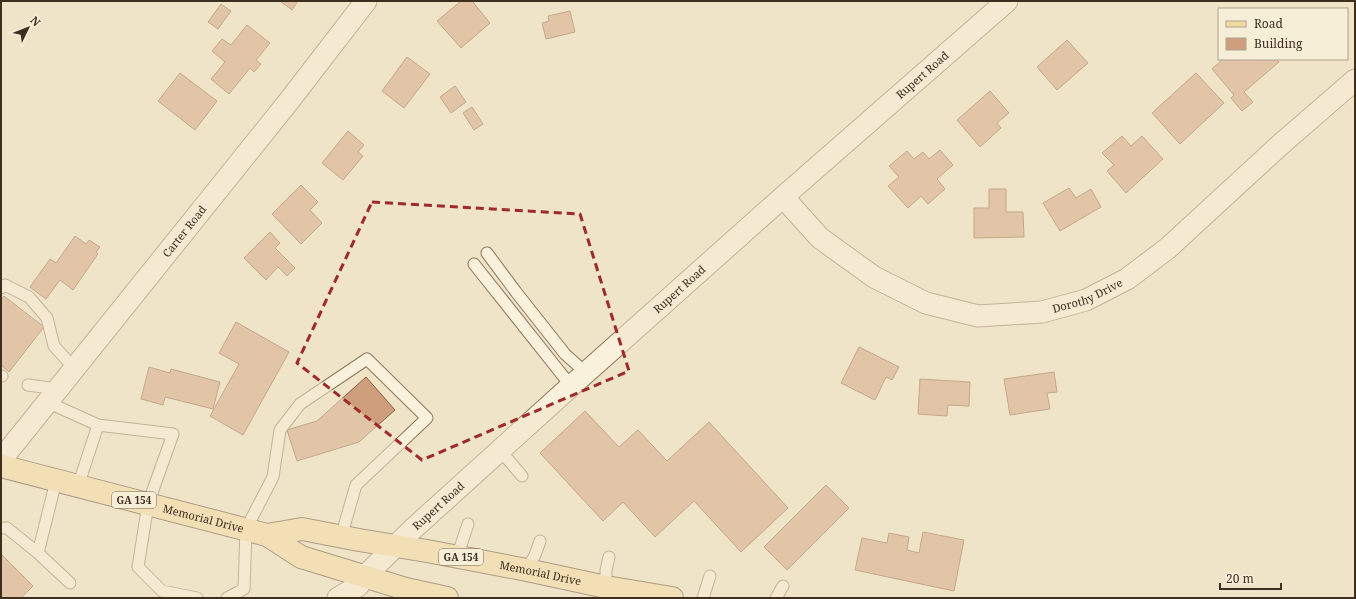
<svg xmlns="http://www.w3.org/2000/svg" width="1356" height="599" font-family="'Noto Serif',serif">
  <rect width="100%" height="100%" fill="#f0e4c8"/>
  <path fill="#cf9f7d" stroke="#8d5f41" d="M280,1h18l-6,9z
    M461,1h11l18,22 -29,25 -24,-27z
    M221,4l10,7 -13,18 -10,-7z
    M570,11l5,21 -29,7 -4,-16 7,-2 -1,-5z
    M247,25l23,18 -14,17 5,4 -7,8 -4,-4 -21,26 -18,-15 14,-17 -13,-11 10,-12 9,6z
    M1067,40l21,23 -31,27 -20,-23z
    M407,57l23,17 -26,34 -22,-17z
    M1223,59h53l3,3 -35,30 9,10 -11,9 -11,-13 3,-3 -22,-26z
    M180,73l37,28 -22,29 -37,-29z
    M1196,73l28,30 -44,41 -28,-31z
    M455,86l11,16 -15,11 -11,-16z
    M990,91l19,22 -12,10 4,5 -21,19 -23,-27z
    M472,107l11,17 -9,6 -11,-17z
    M348,131l16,14 -6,7 5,4 -20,24 -21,-17z
    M1122,136l9,10 11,-10 21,23 -37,34 -19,-22 7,-6 -12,-12z
    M940,150l13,15 -16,14 8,10 -17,15 -7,-8 -13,12 -20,-22 11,-9 -10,-11 18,-15 7,8 9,-7 6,7z
    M301,185l17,17 -8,8 12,13 -21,21 -29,-30z
    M1069,188l7,10 15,-9 10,18 -41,24 -17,-28z
    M989,189h17v23h17l1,25 -50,1v-30h15z
    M270,232l10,11 -5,5 20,20 -8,8 -9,-9 -12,13 -22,-22z
    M75,236l11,8 3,-4 11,7 -4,5 2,2 -25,36 -13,-10 -14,19 -16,-12 20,-28 6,4z
    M4,296l40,31 -35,45 -8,-7v-65z
    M236,322l53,30 -46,83 -33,-19 29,-52 -20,-11z
    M859,347l40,20 -7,13 -6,-3 -11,23 -34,-17z
    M149,367l21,6 1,-4 49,13 -7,27 -48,-12 -2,8 -22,-6z
    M1054,372l3,20 -10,1 3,16 -40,6 -6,-36z
    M366,377l29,33 -36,32 -62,19 -10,-31 30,-9z
    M920,379l50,3 -1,24 -21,-1 -1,11 -29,-2z
    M585,411l34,36 19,-17 29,31 42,-39 79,86 -47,44 -47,-51 -39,36 -32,-35 -20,19 -63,-68z
    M826,485l23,23 -62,62 -23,-23z
    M923,532l41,8 -10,51 -99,-21 7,-32 25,5 2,-10 20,4 -2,13 12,3z
    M1,554l32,32 -12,12h-20z"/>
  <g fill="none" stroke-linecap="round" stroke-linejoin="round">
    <g stroke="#8d765c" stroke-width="13">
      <path id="lane" d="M487,253l29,39 49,62 21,19
        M474,264l97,122
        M1,288l4,-3 24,12 18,21 7,28 20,22
        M1,376h1
        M28,385l29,4
        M47,402l51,23 75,9 -25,70 -10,63 24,24 35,7
        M500,450l22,26
        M78,486l20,-61
        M1,528h6l31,25 18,-72
        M38,553l32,30
        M457,557l11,-33
        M527,570l8,-15 5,-14
        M606,587v-17l3,-13
        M227,598l17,-9 2,-60 27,-52 7,-47 20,-26 67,-45 60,59 -71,67 -15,52
        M703,598l7,-22
        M776,598l7,-12"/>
    </g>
    <g stroke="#8d765c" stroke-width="23">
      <g id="street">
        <path id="s1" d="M783,197l37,41 54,39 52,26 52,13 64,-4 44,-12 41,-21 41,-31 112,-103 75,-65"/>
        <path id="s2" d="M1,460l288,-359 77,-100"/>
        <path id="s3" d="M338,598l20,-12 7,-10 49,-48 157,-142 212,-189 224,-196"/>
      </g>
    </g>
    <g stroke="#5b4430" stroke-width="24">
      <g id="primary">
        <path id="s4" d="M1,466l266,69 34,22 105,32 41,9"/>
        <path id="s5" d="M267,535l35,-6 57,11 68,11 100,19 79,17 66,11"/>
      </g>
    </g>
    <use href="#lane" stroke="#faf1dc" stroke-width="11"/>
    <use href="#street" stroke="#faf1dc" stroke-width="21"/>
    <use href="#primary" stroke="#f3d9a0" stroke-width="22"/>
  </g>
  <path d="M0 0H1356V599H0ZM372,202l208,12 49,157 -207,89 -125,-97z" fill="#f0e4c8" fill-opacity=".55" fill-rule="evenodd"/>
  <path fill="none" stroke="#9e2a2b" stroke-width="3" stroke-dasharray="8 5" stroke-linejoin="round" d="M372,202l208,12 49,157 -207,89 -125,-97z"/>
  <g text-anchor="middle" stroke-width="3" stroke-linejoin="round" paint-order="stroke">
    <g fill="#f7eed8" stroke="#756857" stroke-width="1">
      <rect x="112" y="492" width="44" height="16" rx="3"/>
      <rect x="439" y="549" width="44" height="16" rx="3"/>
    </g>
    <g font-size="10" font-weight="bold" fill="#3d2e20">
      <text x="134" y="504">GA 154</text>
      <text x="461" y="561">GA 154</text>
    </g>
    <g font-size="11" fill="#3d2e20" stroke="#f7eed8">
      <text dy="4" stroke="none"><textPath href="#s3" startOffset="785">Rupert Road</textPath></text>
      <text dy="4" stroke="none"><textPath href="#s2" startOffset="293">Carter Road</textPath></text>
      <text dy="4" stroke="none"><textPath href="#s3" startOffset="461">Rupert Road</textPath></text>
      <text dy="4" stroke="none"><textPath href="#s1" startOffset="346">Dorothy Drive</textPath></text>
      <text dy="4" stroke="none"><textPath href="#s3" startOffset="137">Rupert Road</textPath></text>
      <text dy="4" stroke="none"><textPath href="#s4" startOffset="209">Memorial Drive</textPath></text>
      <text dy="4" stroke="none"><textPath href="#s5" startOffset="278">Memorial Drive</textPath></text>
    </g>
  </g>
  <rect width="1356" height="599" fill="none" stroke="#3d2e20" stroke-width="4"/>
  <rect x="1218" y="8" width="130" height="52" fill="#f7eed8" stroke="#ada18e"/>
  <rect x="1226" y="21" width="20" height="6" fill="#f3d9a0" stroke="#ada18e"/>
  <text x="1254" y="28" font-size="12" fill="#3d2e20">Road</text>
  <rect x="1226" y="38" width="20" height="12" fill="#cf9f7d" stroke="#ada18e"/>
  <text x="1254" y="48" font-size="12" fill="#3d2e20">Building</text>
  <g transform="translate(28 28) rotate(47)" stroke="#f7eed8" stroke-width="3" paint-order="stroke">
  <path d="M0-3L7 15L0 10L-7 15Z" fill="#3d2e20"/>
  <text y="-6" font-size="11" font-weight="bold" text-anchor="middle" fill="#3d2e20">N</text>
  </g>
  <path d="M1220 583v6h61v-6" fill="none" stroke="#3d2e20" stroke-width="2"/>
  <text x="1226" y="583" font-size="12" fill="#3d2e20" stroke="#f7eed8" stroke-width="3" paint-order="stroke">20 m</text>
</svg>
